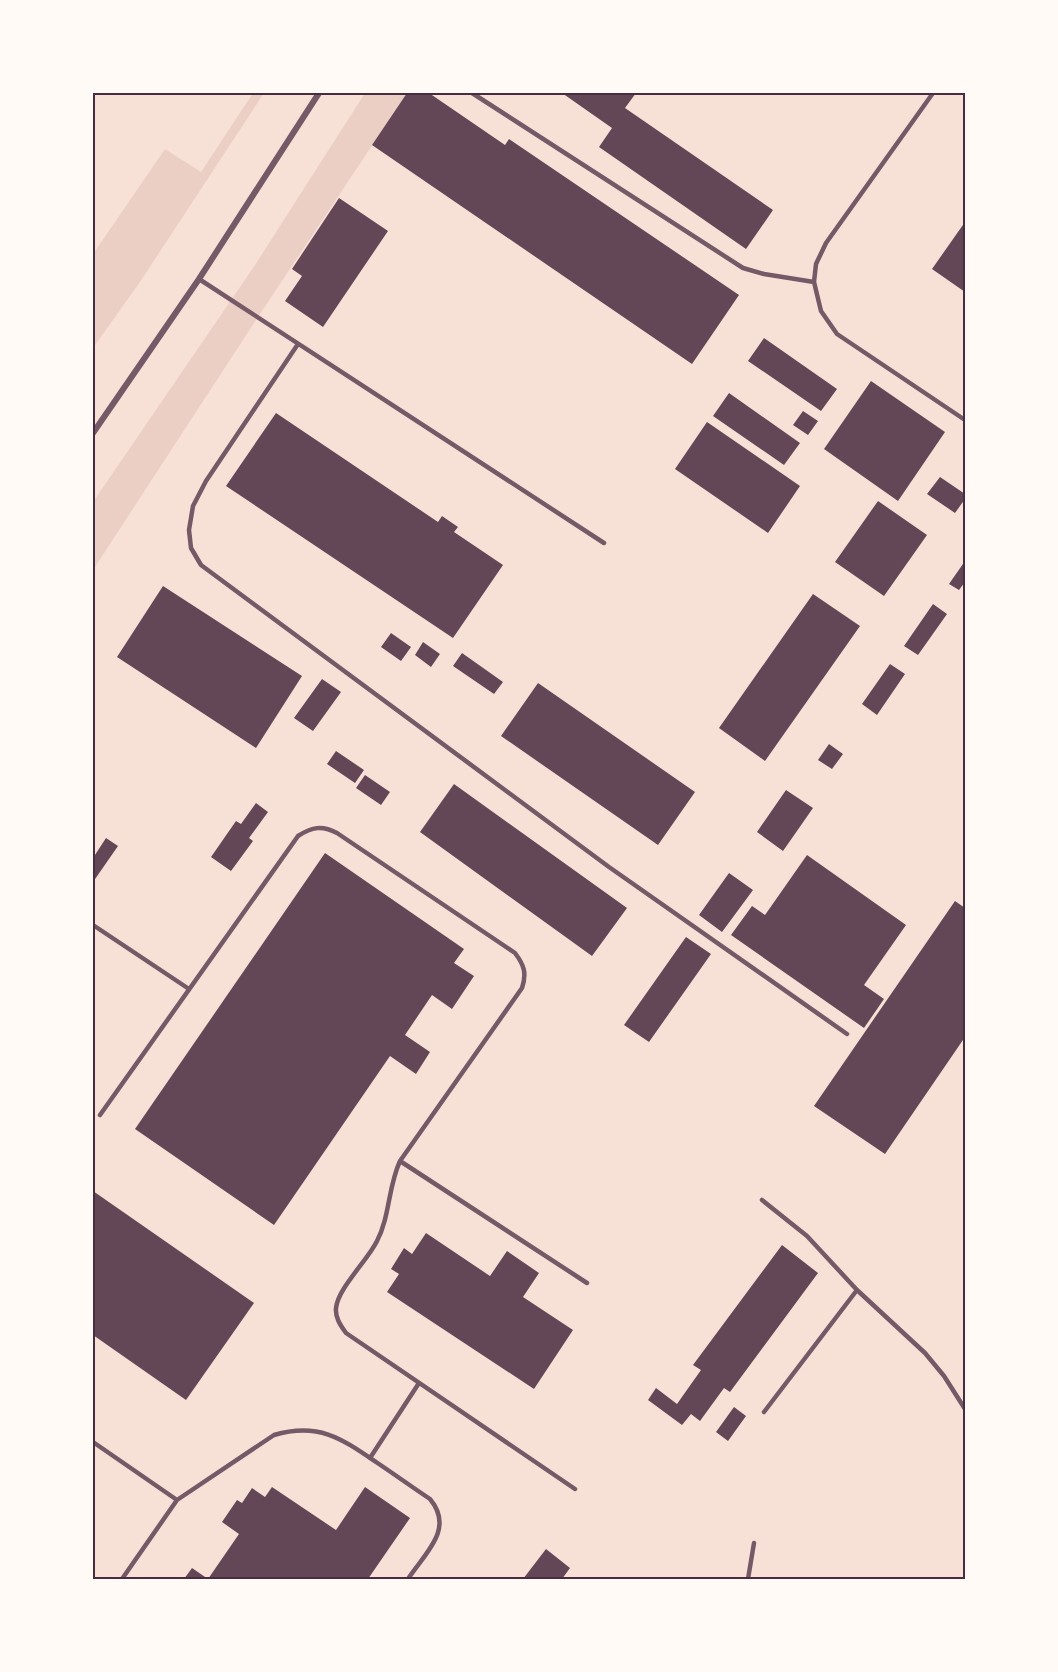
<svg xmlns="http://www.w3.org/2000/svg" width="1058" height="1672" font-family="'PT Sans',sans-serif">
  <rect width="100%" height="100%" fill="#f7e1d7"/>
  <path fill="#ebcfc5" d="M253,93h11l-124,189 -47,66v-94l72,-105 36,23z
    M365,93h42l-149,224 -165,253v-68l162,-237z"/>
  <path fill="#644757" d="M407,93h22l76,52 4,-6 230,156 -47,69 -320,-219z
    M562,93h74l-11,15 148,102 -27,39 -147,-102 13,-19z
    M339,198l49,33 -65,96 -38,-26 17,-25 -10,-7z
    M965,222v70l-33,-23z
    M764,338l73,51 -16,22 -73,-50z
    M871,381l74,51 -47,69 -74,-52z
    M729,393l71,50 -16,22 -71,-49z
    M803,411l15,10 -10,14 -15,-10z
    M276,413l162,109 4,-6 16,11 -4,5 49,33 -50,73 -227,-152z
    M707,422l93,64 -32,47 -93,-64z
    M940,477l25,17v5l-10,14 -28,-19z
    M878,501l49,34 -43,61 -49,-34z
    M965,561v21l-6,8 -10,-6z
    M163,586l139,90 -46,72 -139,-91z
    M813,594l47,32 -95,135 -46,-33z
    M933,604l14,10 -29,41 -14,-9z
    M391,633l20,14 -10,14 -20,-14z
    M423,642l17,12 -9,13 -16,-12z
    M462,653l41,29 -9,12 -41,-28z
    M890,664l15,10 -28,41 -15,-11z
    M322,679l19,13 -28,39 -19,-13z
    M538,683l157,109 -37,53 -157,-109z
    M829,744l14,10 -11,15 -14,-9z
    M336,751l28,19 -9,13 -28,-19z
    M365,775l25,17 -9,13 -25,-17z
    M454,784l173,124 -35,48 -172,-124z
    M786,790l27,18 -30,43 -26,-19z
    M256,803l12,9 -19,26 4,3 -22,30 -20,-14 25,-36 5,3z
    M106,838l12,8 -25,36v-24z
    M325,853l139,96 -10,14 20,13 -22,33 -20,-14 -27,40 25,17 -14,22 -26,-18 -116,169 -139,-96z
    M807,855l99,70 -42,60 20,14 -20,29 -133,-93 21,-29 13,9z
    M729,873l24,17 -31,42 -23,-17z
    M955,901l10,7v129l-80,117 -71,-48z
    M686,937l25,17 -62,88 -25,-17z
    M93,1191l161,112 -68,97 -93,-65z
    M426,1233l64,43 17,-25 32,22 -16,24 50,33 -39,59 -147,-97 12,-18 -8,-5 13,-21 8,6z
    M782,1245l36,28 -88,119 -6,-4 -24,33 -9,-7 -9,11 -34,-25 8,-12 21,16 24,-34 -8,-5z
    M734,1407l12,9 -18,25 -12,-9z
    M272,1487l64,43 29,-43 45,31 -42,61h-160l31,-45 -17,-12 15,-22 5,3 10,-15 13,9z
    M546,1549l24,19 -8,11h-39z
    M192,1568l16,11h-24z"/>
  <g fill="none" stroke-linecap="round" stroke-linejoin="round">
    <path stroke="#755966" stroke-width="4.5" d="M472,93l271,175 21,6 50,8
      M933,93l-107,150 -10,21 -2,18 7,29 16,23 128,86
      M199,279l405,264
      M298,344l-92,137 -13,25 -4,24 2,18 10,17 408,302 238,167
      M93,925l96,64
      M100,1115l198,-279c14,-9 24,-11 39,-3l178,120c9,12 12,20 7,35l-122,173c-12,26 -10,55 -23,80 -9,19 -39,47 -41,67 -1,10 5,18 10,25l229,156
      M400,1161l187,122
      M762,1200l45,36 50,54 68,63 19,23 21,33
      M764,1412l93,-122
      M93,1442l84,58
      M370,1458l49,-75
      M122,1579l55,-79 97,-65c44,-13 67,3 102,27 18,12 36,25 54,37 25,30 -5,54 -22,80
      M748,1579l6,-36"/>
    <path stroke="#755966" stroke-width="6" d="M93,433l106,-154 120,-186"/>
  </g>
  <rect width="1058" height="1672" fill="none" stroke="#fffaf5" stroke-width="189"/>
  <rect x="94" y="94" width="870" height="1484" fill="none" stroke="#4a2c40" stroke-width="2"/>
</svg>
